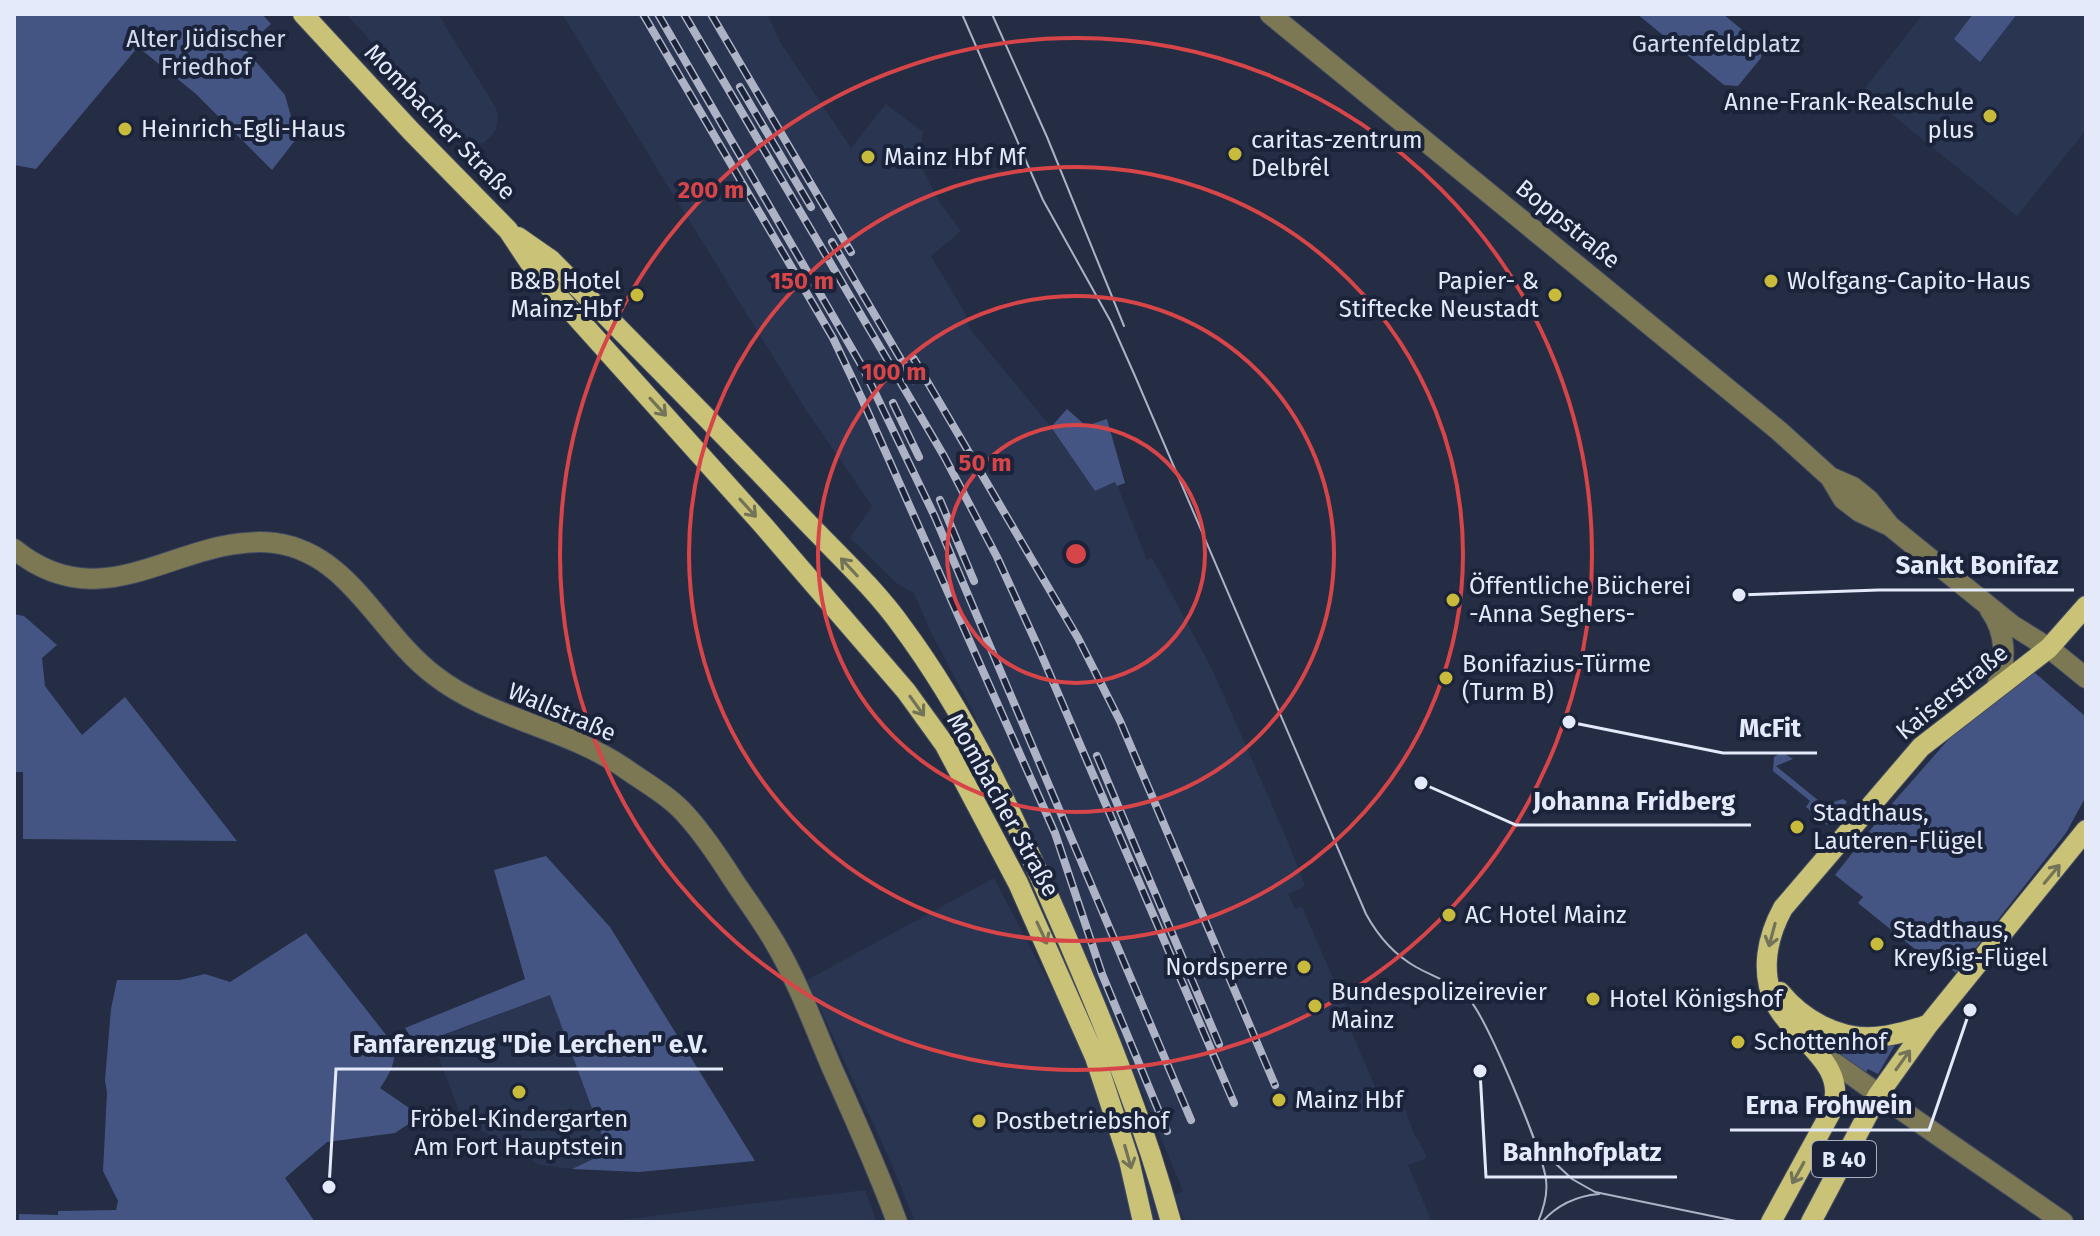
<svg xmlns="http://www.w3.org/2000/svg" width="2100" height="1236" font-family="'Fira Sans',sans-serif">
  <rect width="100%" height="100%" fill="#242d44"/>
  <path fill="#2a3552" d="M346,14h92l58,94 2,8 -2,13 -5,7 -8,7 -16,3z
    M562,14h205l15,31 69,103 35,-44 37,28 -4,30 21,41 21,28 -30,25 34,57 5,16 81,98 44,64 21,-9 31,78 5,-2 60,111 71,161 22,56 -17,8 7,15 7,-2 31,71 15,34 -4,3 40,92 18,-8 12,35 8,13 5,11 -19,7 24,57h-247l-11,-27 9,-4 -65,-157 -40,-95 -108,-233 -39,-74 -17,-39 -15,-8 -49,-47 22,-32 -66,-96z
    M1923,14h163v116l-69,86 -154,-125z
    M994,878l141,269 29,75h-249l-25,-62 -83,-180z
    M550,995l58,158 -36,16 -32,-4 -64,-38 -16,-13 -28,-74z
    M865,1190l12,32h-256l-1,-2z"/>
  <path fill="#445584" d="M14,14h248l9,10 -27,24 41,47 12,43 -25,32 -76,-76 -58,-47 -102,122 -22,-4z
    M1637,14h86l35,29 4,4 -1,11 -23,28 -14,-1z
    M1973,14h44l-37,48 -26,-23z
    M1067,409l19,17 21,-7 18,64 -8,3 -2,-4 -20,9 -44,-64z
    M14,614l10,2 33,29 -15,13 3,28 37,49 43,-38 112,144 -214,-2v-67h-9z
    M2034,672l52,45v77l-2,6 -18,33 -110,140 -30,-24 -5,5 -63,-51 5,-6 -28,-22 48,-61 79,-90z
    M1782,752l11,7 -17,7 48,39 19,-6 4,3 -20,23 -21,-18 4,-6 -37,-30 1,-14z
    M546,856l64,71 145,234 -116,11 -67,-3 36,-17 -58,-157 -134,50 -11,-17 120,-49 -31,-109z
    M306,933l88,112c2,19 -4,28 -14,43l41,28 -26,17 -68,9 -42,36 30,44h-296v-8l39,1v-4l58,-1 2,-9 -15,-30 4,-78 -2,-13 6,-71 6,-29h63l25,-6 25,8z
    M1827,1039l64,2 4,4 -17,29 -10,-5 -5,8z"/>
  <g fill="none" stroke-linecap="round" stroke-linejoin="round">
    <g stroke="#434b61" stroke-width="22">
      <path id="minor" d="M1270,14l508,416 52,47 13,22 17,13 30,14
        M1830,477l23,10 16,13 21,26 122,99 37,23 37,30
        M14,549c92,75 167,-17 261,-6 75,10 104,91 159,132 56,44 130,52 189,92 21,15 47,29 64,49 18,20 33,43 47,65 14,21 29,41 41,62 23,39 39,83 57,125 23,51 46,102 65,154
        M1990,610c16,22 17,51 7,76
        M1815,1049c82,59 165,115 248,173"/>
    </g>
    <g stroke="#434b61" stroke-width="22">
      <path id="major" d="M303,14l108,117 97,99 28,42 227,253 143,166 39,54 73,138 77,174 34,103 14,62
        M518,237l33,23c84,85 168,169 250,256 34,36 73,71 102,112 71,96 119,206 166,315 39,91 76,183 102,279
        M1780,992c22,27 57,47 93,45 18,0 37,-7 55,-12
        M1771,1222l60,-110c20,-48 -37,-72 -56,-109 -15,-31 -8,-66 8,-95l138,-161 128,-99 37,-42
        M1811,1222l67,-127 50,-70 158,-195"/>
    </g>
    <use href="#minor" stroke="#7c7854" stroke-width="20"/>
    <use href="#major" stroke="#cac377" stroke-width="20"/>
    <path stroke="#adb3c5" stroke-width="2" d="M962,14l81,186 68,122 24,54 231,538c12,22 27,40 50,53 18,10 38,16 53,32 18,20 74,153 77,181 2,15 -2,28 -8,42
      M992,14l55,123 77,189
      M1547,1149l8,14 17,16 23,13 146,30
      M1542,1222c15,-17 34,-26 57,-28"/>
    <g stroke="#adb3c5" stroke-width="8">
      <path id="rail" d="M643,14l190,324 29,61 193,434 47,141 65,157
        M658,14l205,354 72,149 256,603
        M684,14l260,442 53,101 42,92 195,454
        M711,14l140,238
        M740,87l71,120
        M832,242l81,138
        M914,359l164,279 42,83 155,364
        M893,403l26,54
        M940,500l34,81
        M1097,756l122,288"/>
    </g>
    <use href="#rail" stroke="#1a2339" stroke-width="5" stroke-dasharray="15" stroke-linecap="butt"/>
  </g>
  <defs><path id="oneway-shaft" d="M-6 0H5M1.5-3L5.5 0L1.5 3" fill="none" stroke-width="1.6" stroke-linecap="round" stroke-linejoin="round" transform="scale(2)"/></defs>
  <g stroke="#727358">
    <use href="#oneway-shaft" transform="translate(658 407) rotate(48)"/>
    <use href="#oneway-shaft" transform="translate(748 508) rotate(48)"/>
    <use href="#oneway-shaft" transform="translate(849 567) rotate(-133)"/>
    <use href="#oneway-shaft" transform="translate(917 706) rotate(54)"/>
    <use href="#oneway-shaft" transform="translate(2052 874) rotate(-50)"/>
    <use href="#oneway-shaft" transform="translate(1042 933) rotate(65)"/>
    <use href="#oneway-shaft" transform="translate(1772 935) rotate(105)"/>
    <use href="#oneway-shaft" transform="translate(1903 1060) rotate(-54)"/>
    <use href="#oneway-shaft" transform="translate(1128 1157) rotate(74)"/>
    <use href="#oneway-shaft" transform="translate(1798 1173) rotate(119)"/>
  </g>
  <g fill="none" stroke="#d84548" stroke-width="4">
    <circle cx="1076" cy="554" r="129"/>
    <circle cx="1076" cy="554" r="258"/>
    <circle cx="1076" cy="554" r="387"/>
    <circle cx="1076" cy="554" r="516"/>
  </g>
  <g fill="#c8bb3b" stroke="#1a2339" stroke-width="3">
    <circle cx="1990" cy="116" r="8"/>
    <circle cx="125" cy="129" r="8"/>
    <circle cx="1235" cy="154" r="8"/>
    <circle cx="868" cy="157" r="8"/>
    <circle cx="1771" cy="281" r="8"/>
    <circle cx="637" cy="295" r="8"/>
    <circle cx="1555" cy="295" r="8"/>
    <circle cx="1453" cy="600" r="8"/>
    <circle cx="1446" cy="678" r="8"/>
    <circle cx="1797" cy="827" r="8"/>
    <circle cx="1449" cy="915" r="8"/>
    <circle cx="1877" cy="944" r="8"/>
    <circle cx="1304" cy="967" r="8"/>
    <circle cx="1593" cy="999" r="8"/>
    <circle cx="1315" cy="1006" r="8"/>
    <circle cx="1738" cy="1042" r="8"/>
    <circle cx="519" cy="1092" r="8"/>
    <circle cx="1279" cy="1100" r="8"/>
    <circle cx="979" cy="1121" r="8"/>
  </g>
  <g text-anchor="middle" stroke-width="8" stroke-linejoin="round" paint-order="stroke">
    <rect fill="#1a2339" stroke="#a7aec0" stroke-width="2" x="1812" y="1141" width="64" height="36" rx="6"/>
    <g font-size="22" font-weight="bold" fill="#e4eafa">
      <text x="1844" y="1167">B 40</text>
    </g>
    <g font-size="24" fill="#d4dcf0" stroke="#1a2339">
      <text x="206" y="47">Alter Jüdischer<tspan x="206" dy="28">Friedhof</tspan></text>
      <text x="1716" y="52">Gartenfeldplatz</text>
    </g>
    <g font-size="24" fill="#e4eafa" stroke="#1a2339" text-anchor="start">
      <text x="1974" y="110" text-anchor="end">Anne-Frank-Realschule<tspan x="1974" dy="28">plus</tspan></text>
      <text x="141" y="137">Heinrich-Egli-Haus</text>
      <text x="1251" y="148">caritas-zentrum<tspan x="1251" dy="28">Delbrêl</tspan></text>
      <text x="884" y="165">Mainz Hbf Mf</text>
      <text x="621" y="289" text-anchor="end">B&amp;B Hotel<tspan x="621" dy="28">Mainz-Hbf</tspan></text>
      <text x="1539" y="289" text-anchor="end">Papier- &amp;<tspan x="1539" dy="28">Stiftecke Neustadt</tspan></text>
      <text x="1787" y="289">Wolfgang-Capito-Haus</text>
      <text x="1469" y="594">Öffentliche Bücherei<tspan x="1469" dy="28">-Anna Seghers-</tspan></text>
      <text x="1462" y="672">Bonifazius-Türme<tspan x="1462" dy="28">(Turm B)</tspan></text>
      <text x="1813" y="821">Stadthaus,<tspan x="1813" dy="28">Lauteren-Flügel</tspan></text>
      <text x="1465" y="923">AC Hotel Mainz</text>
      <text x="1893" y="938">Stadthaus,<tspan x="1893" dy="28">Kreyßig-Flügel</tspan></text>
      <text x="1288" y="975" text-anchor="end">Nordsperre</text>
      <text x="1331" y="1000">Bundespolizeirevier<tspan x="1331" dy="28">Mainz</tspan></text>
      <text x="1609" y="1007">Hotel Königshof</text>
      <text x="1754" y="1050">Schottenhof</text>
      <text x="1295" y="1108">Mainz Hbf</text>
      <text x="519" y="1127" text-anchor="middle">Fröbel-Kindergarten<tspan x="519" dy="28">Am Fort Hauptstein</tspan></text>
      <text x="995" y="1129">Postbetriebshof</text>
    </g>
    <g font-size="24" fill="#e4eafa" stroke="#1a2339">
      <text transform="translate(440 122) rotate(46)" y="8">Mombacher Straße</text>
      <text transform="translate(1568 224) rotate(39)" y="8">Boppstraße</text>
      <text transform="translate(1952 692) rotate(-39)" y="8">Kaiserstraße</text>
      <text transform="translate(562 712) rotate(23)" y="8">Wallstraße</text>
      <text transform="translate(1003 805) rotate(61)" y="8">Mombacher Straße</text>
    </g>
  </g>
  <circle cx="1076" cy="554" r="12" fill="#d84548" stroke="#1a2339" stroke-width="4"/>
  <g font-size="24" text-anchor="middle" font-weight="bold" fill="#d84548" stroke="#1a2339" stroke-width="8" stroke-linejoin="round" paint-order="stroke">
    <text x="711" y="198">200 m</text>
    <text x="802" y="289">150 m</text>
    <text x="894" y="380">100 m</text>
    <text x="985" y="471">50 m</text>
  </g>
  <path fill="none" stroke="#e4eafa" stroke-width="3" d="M1739 595L1879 590H2074M1569 722L1723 753H1817M1421 783L1516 825H1751M329 1187L336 1069H723M1970 1010L1929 1130H1730M1480 1071L1486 1177H1677"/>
  <g fill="#e4eafa" stroke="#1a2339" stroke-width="3">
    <circle cx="1739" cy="595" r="8"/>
    <circle cx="1569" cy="722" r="8"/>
    <circle cx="1421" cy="783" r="8"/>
    <circle cx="329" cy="1187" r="8"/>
    <circle cx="1970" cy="1010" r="8"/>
    <circle cx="1480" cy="1071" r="8"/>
  </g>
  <g font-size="26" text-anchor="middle" font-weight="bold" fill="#e4eafa" stroke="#1a2339" stroke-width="8" stroke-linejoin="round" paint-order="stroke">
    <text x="1977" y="574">Sankt Bonifaz</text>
    <text x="1770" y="737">McFit</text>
    <text x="1634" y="810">Johanna Fridberg</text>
    <text x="530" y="1053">Fanfarenzug "Die Lerchen" e.V.</text>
    <text x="1829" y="1114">Erna Frohwein</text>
    <text x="1582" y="1161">Bahnhofplatz</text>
  </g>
  <rect width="2100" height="1236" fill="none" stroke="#e4eafa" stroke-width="32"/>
</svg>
